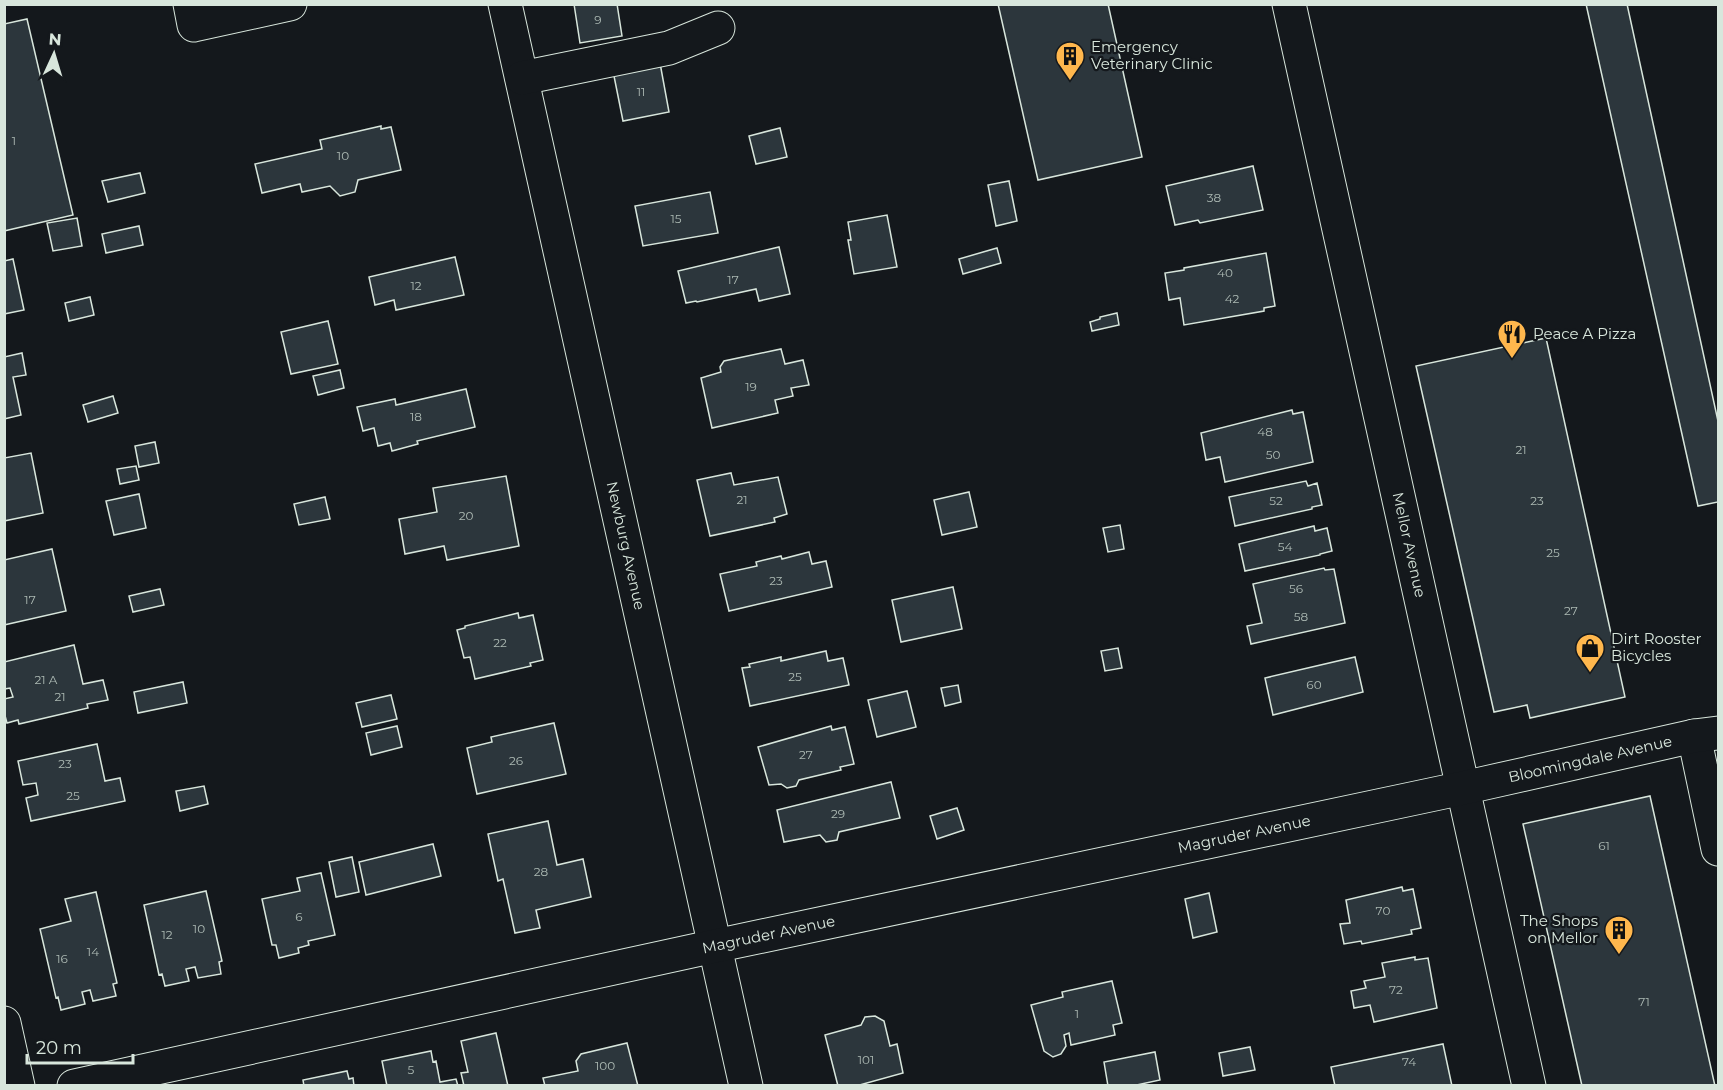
<svg xmlns="http://www.w3.org/2000/svg" width="1723" height="1090" font-family="Montserrat,sans-serif">
  <rect width="100%" height="100%" fill="#14181c"/>
  <path fill="#2c363c" stroke="#d8e6dc" stroke-width="1.5" d="M574,4h43l5,32 -42,7z
    M998,4h110l34,153 -104,23z
    M1586,4h41l91,417v81l-20,4z
    M27,19l46,196 -69,16v-207z
    M660,63l9,49 -46,9 -10,-50z
    M381,126v3l10,-2 10,43 -43,10 -3,12 -15,4 -10,-10 -28,6 -2,-8 -38,9 -7,-29 67,-15 -2,-9z
    M780,128l7,29 -31,7 -7,-28z
    M1253,166l10,44 -63,13 -2,-3 -23,5 -9,-39z
    M140,173l5,20 -37,9 -6,-21z
    M1009,181l8,40 -21,5 -8,-41z
    M710,192l8,41 -75,13 -8,-40z
    M887,215l10,52 -43,7 -6,-34h3l-3,-18z
    M77,218l5,28 -29,5 -6,-28z
    M139,226l4,19 -37,8 -4,-19z
    M779,247l11,47 -31,7 -3,-12 -59,13 -1,-1 -10,2 -8,-32z
    M997,248l4,15 -38,11 -4,-15z
    M1266,253l9,53 -11,2v3l-80,14 -4,-27 -11,2 -4,-27 19,-3v-2z
    M455,257l9,38 -68,15 -2,-10 -19,5 -6,-28z
    M13,259l11,51 -20,4v-53z
    M90,297l4,18 -25,6 -4,-18z
    M1117,313l2,12 -27,6 -2,-9 10,-3v-2z
    M328,321l10,43 -47,10 -10,-42z
    M1546,338l79,359 -95,21 -3,-13 -33,7 -78,-346z
    M781,349l4,15 18,-4 6,25 -18,3 2,8 -18,4 3,13 -66,15 -11,-50 20,-6 -1,-5 4,-6z
    M22,353l4,22 -13,2 8,38 -17,4v-62z
    M340,370l4,18 -26,7 -5,-19z
    M466,389l9,38 -58,14 1,3 -26,7 -2,-8 -12,3 -4,-18 -11,3 -6,-24 38,-8 1,6z
    M113,396l5,17 -30,9 -5,-17z
    M1292,410l1,4 10,-2 10,50 -88,20 -5,-25 -14,3 -5,-27z
    M155,442l4,21 -20,4 -4,-21z
    M31,453l12,60 -39,8v-63z
    M136,466l3,14 -19,4 -3,-15z
    M731,473l3,12 44,-8 9,37 -13,4 1,4 -65,14 -13,-56z
    M506,476l13,70 -72,14 -3,-14 -39,8 -6,-35 38,-7 -4,-24z
    M1306,481l2,5 9,-3 5,22 -10,2v2l-77,17 -6,-29z
    M969,492l8,35 -35,8 -8,-35z
    M139,494l7,34 -32,7 -8,-34z
    M325,497l5,22 -31,6 -5,-21z
    M1120,525l4,24 -16,3 -5,-24z
    M1314,526l1,5 12,-3 5,23 -12,3v1l-75,16 -6,-27z
    M52,549l14,62 -62,14v-65z
    M809,552l3,12 14,-3 6,26 -103,24 -9,-37 37,-8 -1,-4 25,-6 1,3z
    M1324,568l1,2 9,-1 11,54 -94,21 -4,-18 15,-3 -9,-39z
    M953,587l9,42 -61,13 -9,-42z
    M160,589l4,16 -31,7 -4,-16z
    M518,613l1,5 14,-3 10,45 -13,3 1,3 -56,13 -5,-22 -6,1 -7,-28 8,-2v-2z
    M74,645l9,39 20,-4 5,20 -21,4 1,4 -69,16 -1,-4 -11,3 -3,-11v-13l9,-2 -3,-9 -6,1v-27z
    M1118,648l4,20 -17,3 -4,-20z
    M826,651l2,10 15,-3 6,27 -99,21 -8,-38 8,-1 -1,-3 32,-7v4z
    M1355,657l8,35 -90,23 -8,-37z
    M183,682l4,21 -49,10 -4,-21z
    M958,685l3,17 -16,4 -4,-18z
    M907,691l9,36 -39,10 -9,-37z
    M391,695l6,24 -35,8 -6,-24z
    M554,723l12,51 -89,20 -10,-46 25,-6 -1,-5z
    M397,726l5,21 -31,8 -5,-22z
    M831,726l1,4 13,-3 9,37 -14,3 1,3 -42,10 -3,6 -9,2 -6,-4 -12,1 -11,-38z
    M97,744l8,37 15,-3 5,23 -94,20 -5,-23 12,-3 -2,-12 -13,2 -5,-24z
    M891,782l9,36 -61,14 -2,8 -11,2 -6,-7 -36,7 -7,-32z
    M204,786l4,18 -28,7 -4,-20z
    M1650,796l65,290h-133l-59,-262z
    M957,808l7,22 -27,9 -7,-23z
    M548,821l9,44 26,-6 8,38 -55,13 4,18 -25,5 -12,-54 -5,2 -10,-47z
    M433,844l8,32 -75,19 -7,-33z
    M352,857l7,35 -23,5 -7,-35z
    M321,873l14,62 -27,6 1,4 -11,3 1,5 -20,5 -3,-13h-4l-10,-46 38,-8 -3,-13z
    M1402,887l1,4 10,-2 8,39 -10,2 1,4 -50,10 -1,-3 -17,3 -4,-20 10,-1 -4,-23z
    M206,891l16,70 -3,1 2,12 -23,4 -3,-11 -9,2 3,12 -24,5 -3,-12 -3,1 -15,-70z
    M96,892l21,91 -4,1 3,12 -23,5 -3,-11 -8,2 3,12 -24,6 -3,-13 -2,1 -16,-69 31,-8 -6,-22z
    M1209,893l8,39 -24,6 -8,-39z
    M1415,957v3l13,-2 9,50 -63,14 -4,-17 -16,3 -3,-17 15,-3 -2,-7 21,-4 -3,-14z
    M1112,981l10,42 -9,2 2,10 -44,10 -2,-12 -5,2 2,11 -5,8 -8,3 -9,-6 -13,-46 32,-8 -1,-5z
    M875,1016l9,5 6,25 7,-2 6,29 -47,13h-18l-13,-51 36,-10 4,-8z
    M496,1033l12,53h-44l-3,-13 7,-1 -7,-31z
    M627,1043l11,43h-93l-2,-8 35,-7 -2,-10 5,-7z
    M1443,1044l9,42h-117l-4,-19z
    M1250,1047l5,23 -32,6 -4,-23z
    M431,1051l2,11 3,-1 4,21 16,-3 2,7h-71l-5,-25z
    M1155,1052l5,28 -28,6h-24l-4,-24z
    M347,1071l2,8 4,-1 1,8h-50l-1,-6z"/>
  <g fill="none" stroke-linecap="round" stroke-linejoin="round">
    <g stroke="#d8e6dc" stroke-width="35">
      <g id="minor">
        <path d="M190,4l4,21 96,-21"/>
        <path id="s1" d="M505,4l241,1082"/>
        <path id="s2" d="M1289,4l240,1082"/>
        <path d="M522,78l147,-30 49,-20"/>
        <path d="M1694,736l24,113"/>
        <path d="M4,1023l14,63"/>
        <path id="s3" d="M74,1086l641,-140 748,-158 231,-52 24,-3"/>
      </g>
    </g>
    <use href="#minor" stroke="#14181c" stroke-width="33"/>
  </g>
  <defs>
    <g id="building-pin" transform="scale(1.5)"><path d="M0 17L-7.5 6A9.5 9.5 0 1 1 7.5 6Z" fill="#ffb74d" stroke="#14181c"/><path d="M-4-6H4V6H1V3H-1V6H-4ZM-2.5-4.3h1.7v1.8h-1.7ZM.8-4.3h1.7v1.8H.8ZM-2.5-1h1.7V.8h-1.7ZM.8-1h1.7V.8H.8Z" fill="#111"/></g>
    <g id="restaurant-pin" transform="scale(1.5)"><path d="M0 17L-7.5 6A9.5 9.5 0 1 1 7.5 6Z" fill="#ffb74d" stroke="#14181c"/><path d="M-5-6h1v4h1v-4h1v4h1v-4h1v5L-1.5 .5V6h-2V.5L-5-1ZM5-6V6H3V1.5H1.5Q1.5-4 5-6Z" fill="#111"/></g>
    <g id="shop-pin" transform="scale(1.5)"><path d="M0 17L-7.5 6A9.5 9.5 0 1 1 7.5 6Z" fill="#ffb74d" stroke="#14181c"/><path d="M-5-2.5h2.3a2.7 3.5 0 0 1 5.4 0H5L5.5 6h-11ZM-1.5-2.5h3a1.5 2.3 0 0 0-3 0Z" fill="#111"/></g>
  </defs>
  <g fill-rule="evenodd">
    <use href="#building-pin" x="1070" y="56"/>
    <use href="#restaurant-pin" x="1512" y="334"/>
    <use href="#shop-pin" x="1590" y="648"/>
    <use href="#building-pin" x="1619" y="930"/>
  </g>
  <g text-anchor="middle" stroke-width="4.5" stroke-linejoin="round" paint-order="stroke">
    <g font-size="12" fill="#adbab4">
      <text x="598" y="24">9</text>
      <text x="641" y="96">11</text>
      <text x="14" y="145">1</text>
      <text x="343" y="160">10</text>
      <text x="1214" y="202">38</text>
      <text x="676" y="223">15</text>
      <text x="1225" y="277">40</text>
      <text x="733" y="284">17</text>
      <text x="416" y="290">12</text>
      <text x="1232" y="303">42</text>
      <text x="751" y="391">19</text>
      <text x="416" y="421">18</text>
      <text x="1265" y="436">48</text>
      <text x="1521" y="454">21</text>
      <text x="1273" y="459">50</text>
      <text x="742" y="504">21</text>
      <text x="1276" y="505">52</text>
      <text x="1537" y="505">23</text>
      <text x="466" y="520">20</text>
      <text x="1285" y="551">54</text>
      <text x="1553" y="557">25</text>
      <text x="776" y="585">23</text>
      <text x="1296" y="593">56</text>
      <text x="30" y="604">17</text>
      <text x="1571" y="615">27</text>
      <text x="1301" y="621">58</text>
      <text x="500" y="647">22</text>
      <text x="795" y="681">25</text>
      <text x="46" y="684">21 A</text>
      <text x="1314" y="689">60</text>
      <text x="60" y="701">21</text>
      <text x="806" y="759">27</text>
      <text x="516" y="765">26</text>
      <text x="65" y="768">23</text>
      <text x="73" y="800">25</text>
      <text x="838" y="818">29</text>
      <text x="1604" y="850">61</text>
      <text x="541" y="876">28</text>
      <text x="1383" y="915">70</text>
      <text x="299" y="921">6</text>
      <text x="199" y="933">10</text>
      <text x="167" y="939">12</text>
      <text x="93" y="956">14</text>
      <text x="62" y="963">16</text>
      <text x="1396" y="994">72</text>
      <text x="1644" y="1006">71</text>
      <text x="1077" y="1018">1</text>
      <text x="866" y="1064">101</text>
      <text x="1409" y="1066">74</text>
      <text x="605" y="1070">100</text>
      <text x="411" y="1074">5</text>
    </g>
    <g font-size="15" fill="#d8e6dc" stroke="#14181c" text-anchor="start">
      <text x="1091" y="52">Emergency<tspan x="1091" dy="17">Veterinary Clinic</tspan></text>
      <text x="1533" y="339">Peace A Pizza</text>
      <text x="1611" y="644">Dirt Rooster<tspan x="1611" dy="17">Bicycles</tspan></text>
      <text x="1598" y="926" text-anchor="end">The Shops<tspan x="1598" dy="17">on Mellor</tspan></text>
    </g>
    <g font-size="15" fill="#d8e6dc" stroke="#14181c">
      <text dy="5" stroke="none"><textPath href="#s1" startOffset="555">Newburg Avenue</textPath></text>
      <text dy="5" stroke="none"><textPath href="#s2" startOffset="554">Mellor Avenue</textPath></text>
      <text dy="5" stroke="none"><textPath href="#s3" startOffset="1551">Bloomingdale Avenue</textPath></text>
      <text dy="5" stroke="none"><textPath href="#s3" startOffset="1197">Magruder Avenue</textPath></text>
      <text dy="5" stroke="none"><textPath href="#s3" startOffset="711">Magruder Avenue</textPath></text>
    </g>
  </g>
  <rect width="1723" height="1090" fill="none" stroke="#d8e6dc" stroke-width="12"/>
  <g transform="translate(54 54) rotate(4)" stroke="#14181c" stroke-width="4.5" paint-order="stroke">
  <path d="M0-4.5L10 22L0 15L-10 22Z" fill="#d8e6dc"/>
  <text y="-9" font-size="16" font-weight="bold" text-anchor="middle" fill="#d8e6dc">N</text>
  </g>
  <path d="M27 1054v9h106v-9" fill="none" stroke="#d8e6dc" stroke-width="3"/>
  <text x="36" y="1054" font-size="18" fill="#d8e6dc" stroke="#14181c" stroke-width="4.5" paint-order="stroke">20 m</text>
</svg>
